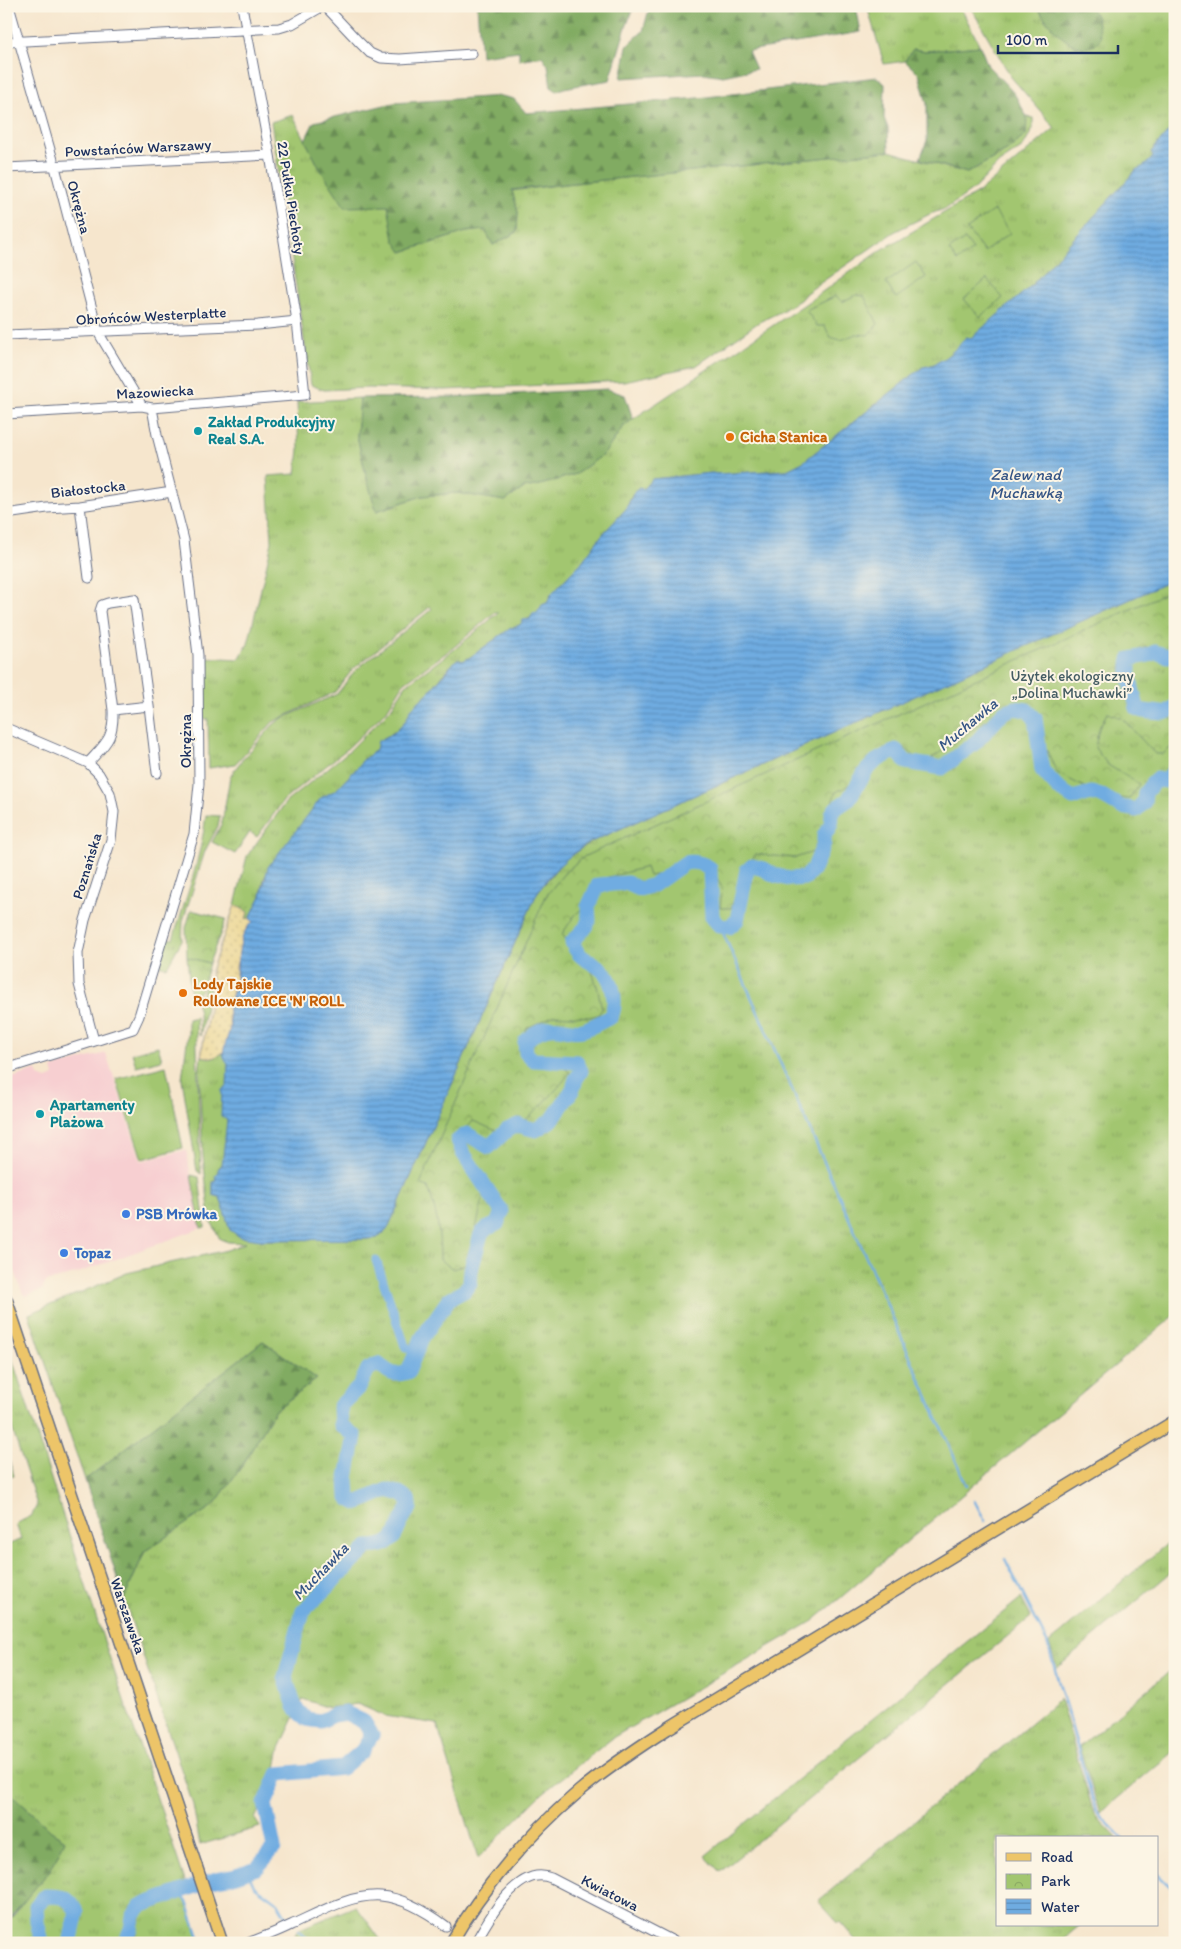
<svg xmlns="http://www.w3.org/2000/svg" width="1181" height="1949" font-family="Itim,sans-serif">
  <defs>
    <pattern id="grass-tufts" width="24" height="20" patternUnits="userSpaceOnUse" patternTransform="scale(1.25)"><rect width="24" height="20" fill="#a2c66f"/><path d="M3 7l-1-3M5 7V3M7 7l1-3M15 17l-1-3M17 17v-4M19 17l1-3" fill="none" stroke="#8baa63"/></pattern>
    <pattern id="forest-firs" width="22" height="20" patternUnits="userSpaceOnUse" patternTransform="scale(1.25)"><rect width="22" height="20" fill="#81ab62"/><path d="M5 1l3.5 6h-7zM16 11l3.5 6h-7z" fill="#698c54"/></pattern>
    <pattern id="sand-dots" width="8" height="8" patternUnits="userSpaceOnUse" patternTransform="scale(1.25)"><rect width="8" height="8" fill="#eeda9e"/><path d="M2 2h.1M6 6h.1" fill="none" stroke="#ccbb8a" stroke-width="1.8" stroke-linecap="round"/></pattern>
    <pattern id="park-crowns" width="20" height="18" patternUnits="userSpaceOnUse" patternTransform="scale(1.25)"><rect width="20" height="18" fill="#a2c66f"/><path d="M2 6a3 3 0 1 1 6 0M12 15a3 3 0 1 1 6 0" fill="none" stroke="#8baa63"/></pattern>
    <pattern id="water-rules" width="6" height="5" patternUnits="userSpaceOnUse" patternTransform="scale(1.25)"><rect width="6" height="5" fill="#6face1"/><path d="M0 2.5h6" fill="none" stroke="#5a8cba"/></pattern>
  </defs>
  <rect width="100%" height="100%" fill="#fcf5e5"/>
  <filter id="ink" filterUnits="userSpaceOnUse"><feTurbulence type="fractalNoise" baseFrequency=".02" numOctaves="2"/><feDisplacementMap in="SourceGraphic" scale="10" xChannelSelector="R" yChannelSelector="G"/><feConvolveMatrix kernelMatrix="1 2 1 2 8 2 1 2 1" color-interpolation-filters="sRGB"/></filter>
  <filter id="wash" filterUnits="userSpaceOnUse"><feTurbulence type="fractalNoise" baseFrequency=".0096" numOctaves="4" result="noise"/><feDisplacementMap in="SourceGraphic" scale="20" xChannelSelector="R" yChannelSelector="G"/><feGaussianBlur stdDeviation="1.12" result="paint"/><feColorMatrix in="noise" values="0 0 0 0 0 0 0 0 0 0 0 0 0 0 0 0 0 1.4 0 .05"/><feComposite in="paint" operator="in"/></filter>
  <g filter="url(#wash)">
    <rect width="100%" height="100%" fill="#f6e6cd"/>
    <path fill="#f7cfd1" d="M106,1053l35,108 45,-11 15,78 -123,45 -32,9 -4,8 -16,6 -4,-4 -16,-47v-165l31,-10 2,6 8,3 7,-3 -2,-8z"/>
    <path fill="url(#grass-tufts)" stroke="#5e7a66" d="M867,6h93l20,40 -54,5 -12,-2 -9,12 -21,3z
      M970,6h67l9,15 50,-5 -6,-10h85v118l-24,28 2,5 -10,10 -6,2 -106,117 -60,53 -5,-2c-11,13 -25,28 -43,30l-120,95 -16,8 -70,4 -5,-1 -60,6 -9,10 -4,-1 -5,4 -8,17 -24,26 -21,28 -29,30 -5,10 -5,2 -2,6 -20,14 -9,3 -42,30 -20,9 -19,24 -19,18 -5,11 -11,12 -13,7 -6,11 -14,11 -3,5 -23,24 -15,8 -57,80 -3,18 -11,22 -4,2 2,-8 -13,-7 12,-49 39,-54 63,-51 41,-41 16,-25 49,-36 43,-36 -3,-1 -41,35 -50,36 -17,27 -40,39 -63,51 -27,37 -7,-5 -15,22 -23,-12 10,-19 8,-46 8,-12 35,-40 8,-6 56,-25 18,-23 8,-7 69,-55 -2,-2 -77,62 -18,23 -62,30 -38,42 -26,4 -1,-49h-5l-1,-5 2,-57 35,2 9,-15 24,-102 -4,-66 28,-2 3,-24 -2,-48 63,-4 -3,38 9,39 11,36 45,-15 36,-3 47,8 19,-13 16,-3 36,-11 28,-20 19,-27 10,-8 172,-115 78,-55 96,-57 76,-64 -44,-51z
      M293,115l27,54 68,37 14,46 64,-20 19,-2 8,15 24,-13 1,-20 -7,-21 63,-8 315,-32 78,22 41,-23 17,-15 2,-18 6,1v11l-10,18 -24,16 -25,26 -27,19 -17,6 -36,18 -88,61 -6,7 -20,12 -21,10 -63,44 -72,15 -179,9 -77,-2 -44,2 -13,-5 -40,-263z
      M1175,576v739l-362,306 -199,116 -71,56 -65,65 -41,-134 -52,-8 -28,-12 -28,4 -26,-9 -23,49 -8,40 -11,17 -6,14 5,8 -60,18 -7,-40 -69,-206 21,-48 69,-46 28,-39 33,-56 42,-31 -54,-38 -178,139 -56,-166 98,-41 100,-23 18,-7 -17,-1 -8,-3 -10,-20 -7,-62 -4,-86 2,-15 12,2 11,-6 4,12 -1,65 -5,36 -3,2v6l-6,10v12l7,2 10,33 31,10 105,-1 11,-1 10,-8 150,-337 26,-32 28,-19 573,-258z
      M206,815l14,1 -2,10 -13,25 -22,70 -1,19 -15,27 -7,-1 7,-28 6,1c13,-41 28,-81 33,-124z
      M187,957l22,6 -7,25 -9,12 -2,-1z
      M209,977l1,9 -10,50 -1,-23 -3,-11 7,-10z
      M196,1017l5,157 -4,-3 -15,-92 6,-45v-15z
      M191,1175l8,2 6,50 -4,1z
      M6,1340l89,274 91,270 -49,20 -6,9 -10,30h-47l6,-29 -4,-13 -14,-10 -19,3c-14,21 -9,26 -4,49h-33v-20l9,-9 50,-74 -14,-9 -45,-42v-243l15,-7 -5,-15 16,-9 5,-10 -31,-95z
      M6,1450l8,26 -8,2z
      M1175,1537v32l-118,99 -8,-25z
      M1021,1598l10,19 -311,255 -15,-16 140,-116z
      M1175,1667v83l-75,63 -21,-66z
      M1060,1699l34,115 23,24h-120v87h83l-21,18h-201l-18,-21 -2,1 -20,-22z
      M181,1894l6,8 14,41h-66l5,-25 6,-10z
      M55,1899h9c16,16 7,24 2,44h-22c-4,-17 -13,-40 11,-44z
      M356,1906l27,37h-77l-11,-9 2,-4z"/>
    <path fill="url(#forest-firs)" stroke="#4e6d60" d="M477,6h157l-9,24 -15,50 -46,8 -7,3 -6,-4 -3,-22 -6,-9 -23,4v-9l-38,5z
      M650,6h206l5,26 -113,19 8,18 -33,7 -19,-3 -83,5 6,-32 16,-15z
      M1037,6h53l6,10 5,22c-20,28 -54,-13 -64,-32z
      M980,46l8,20 26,27 13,24 -1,18 -18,15 -41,23 -47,-14 7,-19v-36l-8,-30 -14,-13 8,-12 13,2z
      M877,77l8,7 -1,34 4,10 1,23 -315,32 -62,7 6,22 -1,20 -24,13 -8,-15 -19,2 -64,20 -8,-12 -6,-34 -43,1 -25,-38 -15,-29 9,-18 79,-19 108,-7 13,3 12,14 172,-15z
      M607,389l18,6 8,24 -10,8 -19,27 -28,20 -36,11 -16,3 -19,13 -47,-8 -36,3 -46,15 -10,-36 -9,-39 3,-38 94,-1z
      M263,1341l54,38 -42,31 -33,56 -28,39 -69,46 -21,48 -39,-119z
      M6,1789l45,42 14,9 -14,29 -45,54z"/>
    <path fill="url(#sand-dots)" stroke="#84847e" d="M235,905l13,7 -2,7 4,-1 3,4 -7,7 -10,37v19l-3,5 -4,27 1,13 -6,22 -11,6 -12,-2 12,-70 -2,-15z"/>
    <path fill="url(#park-crowns)" stroke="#5e7a66" d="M987,279l16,19 -23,19 -16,-18z
      M1175,588v65l-30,-6 -12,6h-4c-2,4 -6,8 -7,11 -5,15 12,33 19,45l7,1 5,4 9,-1 13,8v23l-12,10h-8l-33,-36 -15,-5 -8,15 -4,20 13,17 31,19 -10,15 -19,-2 -18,-6 -35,-18 -13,-29 -4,-27 -11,-11 -17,-1 -10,4 -70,49 3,5 -17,-4 -12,-10 -7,-2 -16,2c-14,15 -27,35 -47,43l-23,60 -18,6 -40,-4 -2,5 -5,1 -17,48h-11l2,-20 -10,-21 -20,-9 -25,15 -18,3 -3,-9 -45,12 -1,4 -6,1 -6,11 -2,10 -11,10 -13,19 5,7 1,7 22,18 7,20 5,23 -4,6 -9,2 -34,-2 -28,13 -7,16 3,13 17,7 15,-2 15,10c-9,14 -51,61 -67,60 -10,-1 -21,-8 -30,-11 -6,8 -13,12 -18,22l29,47v4l-16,69 -15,6 -13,-9c0,-29 -3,-46 -12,-73l-8,-3 126,-288 20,-25 19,-15 579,-262z
      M191,910l35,9 -17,44 -22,-6 -1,-29z"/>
    <path fill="#a2c66f" stroke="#5e7a66" d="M994,210l16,23 -26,19 -17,-23z
      M965,239l8,11 -16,11 -8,-11z
      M916,262l10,15 -30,21 -10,-15z
      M856,295l8,1 14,28 -10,11 -12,-1 -15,6 -11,-3 -5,-11h-8l-11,-16 30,-14 6,6z
      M158,1046l4,14 -26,6 -4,-13z
      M166,1066l17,82 -41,11 -26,-80z"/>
    <path fill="url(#water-rules)" stroke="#456ea0" d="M1175,124v452l-11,8 -573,258c-23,13 -39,29 -54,51l-150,337 -10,8 -11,1 -105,1 -21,-3 -10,-7 -10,-33 -7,-2v-12l3,-4 -1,-3 3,-3v-4l4,-4 5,-45 -6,-4 1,-26 5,-4 1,-22c-11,-11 2,-26 2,-39 0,-7 -2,-13 -1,-20 1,-7 6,-14 7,-21 2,-18 1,-51 17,-62l-3,-4 11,-22 7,-29 53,-69 15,-8 23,-24 3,-5 14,-11 2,-9 17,-9 11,-12 5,-11 19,-18 26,-31 2,-1 5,2 6,-3 42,-30 9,-3 3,-5 7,-1 3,-6h4l5,-8 5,-2 5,-10 29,-30 21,-28 24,-26 8,-17 5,-4 4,1 9,-10 60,-6 5,1 70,-4 16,-8 120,-95c18,-2 32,-17 43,-30l5,1 60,-52 106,-117c7,-2 11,-6 16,-12l-2,-5z"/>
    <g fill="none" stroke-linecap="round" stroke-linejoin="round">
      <path stroke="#6face1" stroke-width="2.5" d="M720,926l247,560
        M974,1500l11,21
        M1005,1559l42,83 49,169 26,27
        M247,1871l7,15 24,17 10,17
        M1157,1874l18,17
        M179,1891l8,11 14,41
        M298,1930l15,13"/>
      <path stroke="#6face1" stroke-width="9" d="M376,1260l29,86 11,7"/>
      <path stroke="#6face1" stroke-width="15" d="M1175,655l-8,1 -12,-4 -6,3 -19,4c-4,16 4,33 7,49 6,4 8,3 15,4 13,1 11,3 23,-5
        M42,1943l-5,-21 -1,-16 9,-10c18,0 23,0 32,16l-7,31
        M125,1943l6,-14 2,-12 7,-11 76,-27 17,-3 24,-8 17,-20 -9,-44 13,-30 64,-6 20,-17 10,-16 -8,-13 -18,-9 -12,2 -13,6 -15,-2 -11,-12 -10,-30 18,-66 65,-64c36,-1 24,-20 42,-39l-2,-9 -7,-5 -14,-4 -30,13 -9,-5 -1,-20 8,-42 -14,-11 -1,-19 20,-20 8,-17 10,-5c12,9 15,13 30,8l14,-34 27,-39 15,-8 6,-8 1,-13 10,-36 5,-5 11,-5 5,-12 -39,-59 -5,-13 9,-6 22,13 18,-17 11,-5 18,5 16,-10 21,-31 3,-10 5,-8 -4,-9 -44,-2 -7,-7 -1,-11c9,-10 20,-16 34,-14 9,1 15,4 24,2 9,-3 19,-9 28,-13 6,-13 3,-35 -8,-46 -13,-13 -22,-8 -31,-29l14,-15 3,-7 -1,-13 10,-22 29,-2 12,6 15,-4 31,-22c9,-2 17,0 25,5l2,49 8,9 9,1 8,-7 10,-50 5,-4 12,3 10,6 15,4 16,-1 9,-10 10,-25v-7l7,-12 1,-10 4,-6 12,-8 18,-29 10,-10 20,-11 10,12 36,6 33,-25 29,-31 11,-4 12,2 8,8 7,52 17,19 14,9 18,-5 11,3 19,11 15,3 8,-8 1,-9 11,-14 10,2 9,-12"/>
    </g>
  </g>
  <g filter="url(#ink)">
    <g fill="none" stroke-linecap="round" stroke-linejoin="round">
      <g stroke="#686f85" stroke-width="11">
        <path id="minor" d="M9,6l46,161 43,165 44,74
          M325,6l33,35 12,12 11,5 19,1 72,-5
          M6,42l273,-14 13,-4 31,-18
          M6,168l264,-13
          M6,335l252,-10 39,-4
          M6,414l136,-8 10,2 153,-13 -8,-74 -27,-166 -28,-149
          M80,506l9,72
          M6,514l41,-6 33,-2 92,-14
          M149,706l8,67
          M6,728l82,35 11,11 11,19 4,19 -3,28 -26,80 -7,33 1,31 15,57
          M88,763c18,-20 26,-24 25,-53l36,-4 -15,-107 -26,4 -6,2 -2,6 13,99
          M6,1069l127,-40 6,-13 55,-182 5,-50 -1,-129 -14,-115 -27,-105 -5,-27
          M248,1943c15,-6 29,-11 43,-18 27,-12 59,-31 90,-29 23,2 46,16 65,30
          M475,1943c13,-23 43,-79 76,-65l126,65"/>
      </g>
      <g stroke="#686f85" stroke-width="14">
        <path id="major" d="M6,1299l216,644
          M451,1943c31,-54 78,-109 125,-149 28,-24 60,-45 91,-65l508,-308"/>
      </g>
      <use href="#minor" stroke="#fff" stroke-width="9"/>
      <use href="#major" stroke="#edc569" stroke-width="11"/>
    </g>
  </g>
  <g fill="#0f9aa8" stroke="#fcf5e5" stroke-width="2">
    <circle cx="198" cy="431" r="5"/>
    <circle cx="40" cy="1114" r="5"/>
  </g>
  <g fill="#e8710a" stroke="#fcf5e5" stroke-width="2">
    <circle cx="730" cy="437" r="5"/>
    <circle cx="183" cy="993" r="5"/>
  </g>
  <g fill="#3f7fe0" stroke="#fcf5e5" stroke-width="2">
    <circle cx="126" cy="1214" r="5"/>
    <circle cx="64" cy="1253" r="5"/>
  </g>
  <g text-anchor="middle" stroke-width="4" stroke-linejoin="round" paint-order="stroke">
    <g font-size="15" fill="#1b2f5e" stroke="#fcf5e5">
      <text transform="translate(138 148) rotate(-3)" y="5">Powstańców Warszawy</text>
      <text transform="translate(291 198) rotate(81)" y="5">22 Pułku Piechoty</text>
      <text transform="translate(79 207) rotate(75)" y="5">Okrężna</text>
      <text transform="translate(151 316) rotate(-3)" y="5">Obrońców Westerplatte</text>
      <text transform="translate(155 392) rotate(-3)" y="5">Mazowiecka</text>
      <text transform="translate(88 489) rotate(-6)" y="5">Białostocka</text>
      <text transform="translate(186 741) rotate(-90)" y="5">Okrężna</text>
      <text transform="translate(87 866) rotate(-73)" y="5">Poznańska</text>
      <text transform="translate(128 1616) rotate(71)" y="5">Warszawska</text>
      <text transform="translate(610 1893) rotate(27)" y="5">Kwiatowa</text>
    </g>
    <g font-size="15" font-weight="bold" fill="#0d838f" stroke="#fcf5e5" text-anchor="start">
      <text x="208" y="427">Zakład Produkcyjny<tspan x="208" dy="17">Real S.A.</tspan></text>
      <text x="50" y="1110">Apartamenty<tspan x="50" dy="17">Plażowa</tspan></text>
    </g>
    <g font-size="15" font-weight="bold" fill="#c56008" stroke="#fcf5e5" text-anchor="start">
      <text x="740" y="442">Cicha Stanica</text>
      <text x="193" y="989">Lody Tajskie<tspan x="193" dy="17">Rollowane ICE 'N' ROLL</tspan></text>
    </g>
    <g font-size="15" fill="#445c63" stroke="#fcf5e5">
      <text x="1072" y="681">Użytek ekologiczny<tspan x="1072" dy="17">„Dolina Muchawki”</tspan></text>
    </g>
    <g font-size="15" font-weight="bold" fill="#366cbe" stroke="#fcf5e5" text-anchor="start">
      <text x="136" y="1219">PSB Mrówka</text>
      <text x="74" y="1258">Topaz</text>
    </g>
    <g font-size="16" font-style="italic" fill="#345485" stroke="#fcf5e5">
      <text x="1026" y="480">Zalew nad<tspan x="1026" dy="18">Muchawką</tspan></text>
      <text transform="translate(967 724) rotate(-40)" y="6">Muchawka</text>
      <text transform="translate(320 1571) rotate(-46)" y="6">Muchawka</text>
    </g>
  </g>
  <rect width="1181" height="1949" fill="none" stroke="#fcf5e5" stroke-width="25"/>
  <rect x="996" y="1836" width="162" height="90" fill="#fcf5e5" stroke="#a2a6af"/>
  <rect x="1006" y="1853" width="25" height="8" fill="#edc569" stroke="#a2a6af"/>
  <text x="1041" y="1862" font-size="15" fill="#1b2f5e">Road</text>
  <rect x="1006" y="1874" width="25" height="15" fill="url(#park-crowns)" stroke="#a2a6af"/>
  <text x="1041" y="1886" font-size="15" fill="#1b2f5e">Park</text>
  <rect x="1006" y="1899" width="25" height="15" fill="url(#water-rules)" stroke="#a2a6af"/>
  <text x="1041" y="1912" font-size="15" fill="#1b2f5e">Water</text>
  <path d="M998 45v8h120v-8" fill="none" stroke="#1b2f5e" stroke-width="2.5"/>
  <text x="1006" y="45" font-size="15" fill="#1b2f5e" stroke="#fcf5e5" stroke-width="4" paint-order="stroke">100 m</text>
</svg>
